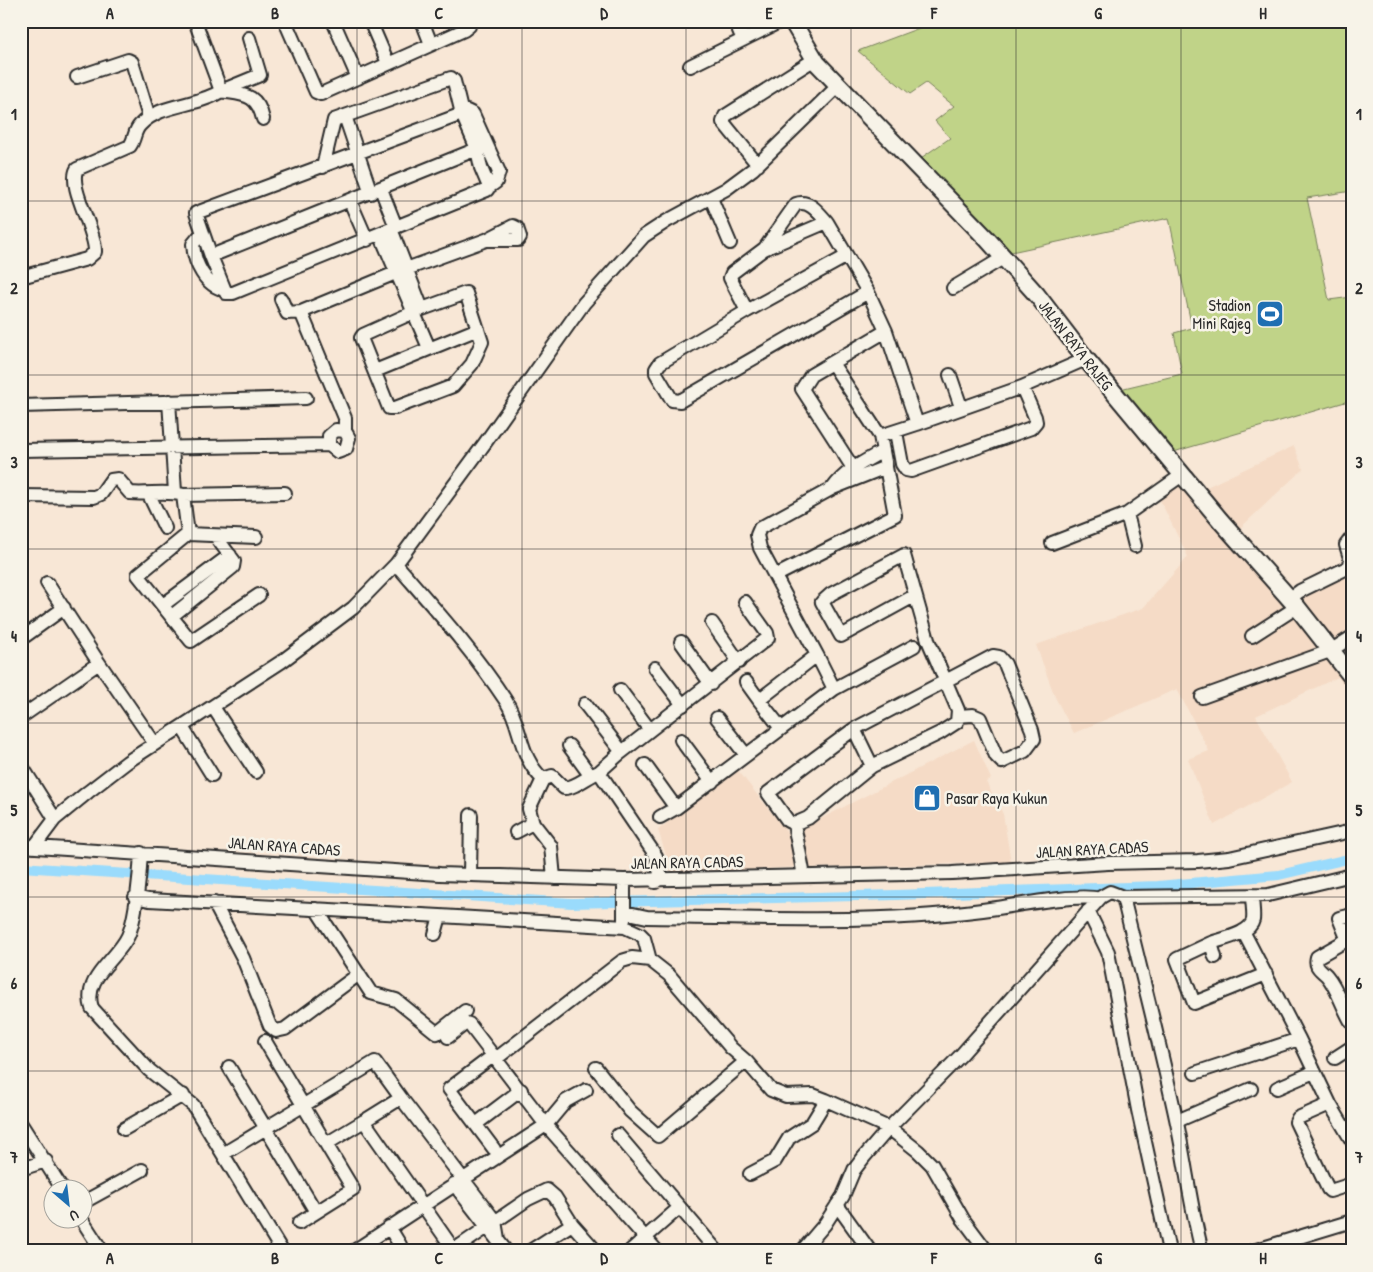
<svg xmlns="http://www.w3.org/2000/svg" width="1373" height="1272" font-family="'Patrick Hand',sans-serif">
  <rect width="100%" height="100%" fill="#f8e7d6"/>
  <filter id="ink" filterUnits="userSpaceOnUse"><feTurbulence type="fractalNoise" baseFrequency=".02" numOctaves="2"/><feDisplacementMap in="SourceGraphic" scale="10" xChannelSelector="R" yChannelSelector="G"/><feConvolveMatrix kernelMatrix="1 2 1 2 8 2 1 2 1" color-interpolation-filters="sRGB"/></filter>
  <g filter="url(#ink)">
    <path fill="#f5dbc6" d="M1294,446l9,23 -65,61 57,66 54,-30 3,9v120l-14,-18 -82,39 36,66 -78,43 -26,-66 21,-8 -32,-62 -103,44 -19,-36 -19,-52 107,-37 45,-51 -28,-57 12,-19 26,10z
      M974,740l17,39 -5,3 17,32 8,48 -207,6 -5,-38z
      M737,769l52,66 5,32 -122,7 -14,-44z"/>
    <path fill="#c0d388" stroke="#767f5a" d="M938,21h32l1,3 10,-3h371v170l-45,7 22,102 23,-3v103l-182,53 -50,-64 62,-15 -8,-41 18,-5 -23,-110 -167,36 -84,-94 32,-22 -15,-17 19,-15 -28,-23 -16,11 -52,-43z"/>
    <g fill="none" stroke-linecap="round" stroke-linejoin="round">
      <path stroke="#9adbfc" stroke-width="10" d="M21,867l551,36 324,-8 262,-9 121,-11 73,-17"/>
      <g stroke="#2b2b2b" stroke-width="16">
        <path id="minor" d="M285,21l31,71 5,2 143,-64 5,-4 -1,-5
          M333,21l25,57
          M370,21l18,42
          M422,21l9,23
          M735,21l8,19
          M690,66l91,-45
          M77,77l51,-17 4,2 17,55
          M221,91l39,-16 -11,-37
          M221,91c23,4 36,2 42,28
          M462,112l5,-1 6,3 26,58 -3,10 -7,5
          M345,116l26,77
          M477,149l4,19 8,19 -2,3 -254,103h-7l-15,-37z
          M758,165l-35,-43 2,-6 90,-57
          M323,167l11,-47 117,-42 3,3 8,33 15,35
          M381,189l15,38
          M711,198l19,45
          M350,201l17,39
          M391,229l31,80
          M202,233l-9,11c1,19 12,42 32,46
          M380,234l49,114
          M765,248l31,-44c13,-5 23,9 31,18
          M211,256l-15,-43 266,-99
          M847,256l-100,55 -87,52 -4,6v4l16,27 8,1 188,-109
          M21,277l66,-18 8,-7c1,-22 -28,-66 -18,-83l53,-23c5,-7 4,-15 10,-21 20,-22 57,-18 81,-34l-26,-70
          M953,288l50,-30
          M466,293l16,49 -10,22 -19,22 -58,22h-6l-28,-70 2,-3 51,-23z
          M281,299l6,14 14,-1 97,-40 88,-32 27,-14 4,2 3,9 -2,3h-32
          M747,311l-17,-33 2,-5 32,-24 63,-27 41,70 18,39 31,93 105,-37 64,-28
          M301,312l44,106v13
          M832,363l48,73
          M375,371l103,-42
          M950,375l11,32
          M169,401l6,91
          M21,406l285,-8
          M896,432l6,32 4,6 5,1 120,-43 5,-6 -1,-5 -13,-30
          M21,450l308,-5 9,7 8,-3 3,-11 -4,-7 -9,-1 -7,6v9
          M853,468l-51,-79 9,-14 75,-44
          M833,488c13,-18 31,-26 50,-37l-3,-15 37,-12
          M149,495l16,33
          M183,495l5,39
          M21,496l73,1 7,-3 10,-14 7,-1 12,14c17,2 37,-3 53,2l102,-2
          M1127,514l8,32
          M256,537l-68,-3 -50,41 53,66 68,-46
          M1052,543l75,-29 55,-39
          M396,564c38,44 78,88 110,137 16,25 13,57 37,78l-14,30 4,14 18,23 3,32
          M775,576l120,-61 -12,-64
          M47,583l52,80 56,81
          M1289,599l11,-8 49,-24 2,-6 -5,-16 6,-8
          M163,605l67,-50
          M172,616l61,-49 1,-6 -18,-24
          M712,623l27,39
          M1252,636l45,-29
          M21,639l43,-31
          M681,642l30,42
          M817,655l17,34
          M655,668l28,37
          M746,682l13,18
          M620,690l30,40
          M1202,697l128,-46 22,-14
          M585,704l37,48
          M213,707l43,65
          M21,717l78,-54
          M717,718l29,37
          M182,727l30,48
          M781,728l-22,-28 58,-45 -57,-107 -3,-13 3,-7 73,-40 53,-21
          M854,729l18,37 68,-33 17,-11 1,-12 -30,-70 -24,-85 -73,39 -9,8 19,34 73,-40
          M681,740l31,42
          M569,746l21,29
          M21,765l34,54
          M645,765l31,43 158,-119 80,-43
          M872,766l-64,52 -14,6 -6,-3 -20,-28 86,-64 139,-73 6,1 6,7 27,66 2,9 -9,12 -23,11 -6,-6 -16,-38 -7,-3 -14,1
          M543,779l9,-3 12,12c11,0 24,-12 35,-16
          M660,817l16,-9
          M794,824l10,52
          M516,832l17,-9
          M21,846l419,28 184,6 328,-7 156,-10 90,-2 31,-3 123,-27
          M34,847l21,-28 33,-27 39,-30 154,-100 72,-54 43,-44 89,-121 99,-140 60,-67 23,-15 59,-32 27,-20 85,-83
          M141,853c-1,21 -5,65 -13,83 -11,24 -46,42 -36,72l57,62 44,35 89,146
          M470,875l1,-60
          M655,882l6,-4 -5,-22 -57,-84 19,-17 150,-117 -1,-5 -22,-31
          M624,884v36
          M135,897l14,3 291,16
          M1123,897c18,75 38,151 54,226 9,43 14,86 25,128
          M214,903l29,55 27,68 6,5 9,-2 74,-55
          M316,909l55,84 25,7 41,33 28,-22
          M1088,911l20,41 30,158 31,141
          M624,912l23,5c116,1 235,8 350,-9 21,-3 83,-15 102,-9
          M1352,915l-13,3 8,20 -2,3 -28,16c-3,11 5,13 10,19 11,13 16,33 25,47
          M1243,931l56,108
          M435,934l5,-18 185,11 15,7 4,4 6,22 19,15 62,73 15,13 25,29 15,6 27,-1 13,5 63,28 29,23 14,14 31,54 24,32
          M1211,943l-34,16 17,44 72,-29
          M1215,957l-4,-14c11,-4 39,-9 42,-23 1,-7 -1,-17 -1,-25
          M448,1037l18,-14 3,1 77,101 20,-24 20,-11
          M265,1041l61,103 38,-23
          M494,1055l-45,34 45,60
          M497,1058l125,-97 10,-3 18,2
          M1335,1058l17,-11
          M229,1067l87,145
          M596,1068l34,43 28,25 88,-75
          M1195,1073l104,-34 31,65 22,37
          M1277,1088l37,-16
          M401,1098l94,123 3,18
          M1330,1104l-32,14 -2,4 32,67 2,2 22,-7
          M1177,1121l74,-32
          M21,1124l42,66
          M476,1124l45,-34
          M124,1129l59,-34
          M618,1135l99,116
          M223,1154l152,-92 26,36 -37,23 90,129 74,-51 19,-9 8,7 17,27 24,27
          M21,1169l25,-8
          M750,1174l25,-13 14,-23 23,-15 14,-23
          M454,1184l52,67
          M82,1203l60,-33
          M837,1205l33,46
          M82,1220l20,31
          M299,1223l54,-34 -27,-45
          M389,1227l11,18
          M354,1251l192,-126 111,126
          M530,1251l42,-27
          M630,1251l49,-43
          M802,1251l23,-27 18,-28 11,-26 10,-13 25,-29 72,-73 140,-158 9,-5 13,5 145,-2 84,-20
          M1253,1251l99,-30"/>
      </g>
      <g stroke="#2b2b2b" stroke-width="20">
        <path id="major" d="M792,21l25,42 171,177 49,55 49,64 134,161 77,87 55,70"/>
      </g>
      <use href="#minor" stroke="#f7f3e8" stroke-width="12"/>
      <use href="#major" stroke="#f7f3e8" stroke-width="16"/>
    </g>
  </g>
  <path fill="none" stroke="#2b2b2b" stroke-width="1" stroke-opacity="0.55" d="M192,21v1230M357,21v1230M522,21v1230M686,21v1230M851,21v1230M1016,21v1230M1181,21v1230M21,201h1331M21,375h1331M21,549h1331M21,723h1331M21,897h1331M21,1071h1331"/>
  <defs>
    <g id="stadium-square" transform="scale(1.4375)"><rect x="-9" y="-9" width="18" height="18" rx="4" fill="#1f6fb2" stroke="#f7f3e8"/><path d="M0-5a6.5 5 0 1 0 0 10a6.5 5 0 1 0 0-10ZM-3.5-1.8h7v3.6h-7Z" fill="#fff"/></g>
    <g id="shop-square" transform="scale(1.4375)"><rect x="-9" y="-9" width="18" height="18" rx="4" fill="#1f6fb2" stroke="#f7f3e8"/><path d="M-5-2.5h2.3a2.7 3.5 0 0 1 5.4 0H5L5.5 6h-11ZM-1.5-2.5h3a1.5 2.3 0 0 0-3 0Z" fill="#fff"/></g>
  </defs>
  <g fill-rule="evenodd">
    <use href="#stadium-square" x="1270" y="314"/>
    <use href="#shop-square" x="927" y="798"/>
  </g>
  <g text-anchor="middle" stroke-width="5" stroke-linejoin="round" paint-order="stroke">
    <g font-size="16" fill="#2b2b2b" stroke="#f7f3e8" text-anchor="end">
      <text x="1251" y="311">Stadion<tspan x="1251" dy="18">Mini Rajeg</tspan></text>
      <text x="946" y="804" text-anchor="start">Pasar Raya Kukun</text>
    </g>
    <g font-size="16" fill="#2b2b2b" stroke="#f7f3e8">
      <text transform="translate(1076 345) rotate(52)" y="6">JALAN RAYA RAJEG</text>
      <text transform="translate(284 846) rotate(4)" y="6">JALAN RAYA CADAS</text>
      <text transform="translate(1092 849) rotate(-3)" y="6">JALAN RAYA CADAS</text>
      <text transform="translate(687 862) rotate(-1)" y="6">JALAN RAYA CADAS</text>
    </g>
  </g>
  <rect width="1373" height="1272" fill="none" stroke="#f7f3e8" stroke-width="55"/>
  <g transform="translate(68 1204) rotate(152)"><circle r="24" fill="#f7f3e8" stroke="#a5a39c"/>
  <path d="M0-4L9 19L0 12L-9 19Z" fill="#1f6fb2"/>
  <text y="-8" font-size="14" font-weight="bold" text-anchor="middle" fill="#2b2b2b">U</text>
  </g>
  <rect x="28" y="28" width="1318" height="1216" fill="none" stroke="#2b2b2b" stroke-width="2"/>
  <g font-size="16" text-anchor="middle" font-weight="bold" fill="#2b2b2b">
    <text x="110" y="19">A</text>
    <text x="275" y="19">B</text>
    <text x="439" y="19">C</text>
    <text x="604" y="19">D</text>
    <text x="769" y="19">E</text>
    <text x="934" y="19">F</text>
    <text x="1098" y="19">G</text>
    <text x="1263" y="19">H</text>
    <text x="14" y="120">1</text>
    <text x="1359" y="120">1</text>
    <text x="14" y="294">2</text>
    <text x="1359" y="294">2</text>
    <text x="14" y="468">3</text>
    <text x="1359" y="468">3</text>
    <text x="14" y="642">4</text>
    <text x="1359" y="642">4</text>
    <text x="14" y="816">5</text>
    <text x="1359" y="816">5</text>
    <text x="14" y="989">6</text>
    <text x="1359" y="989">6</text>
    <text x="14" y="1163">7</text>
    <text x="1359" y="1163">7</text>
    <text x="110" y="1264">A</text>
    <text x="275" y="1264">B</text>
    <text x="439" y="1264">C</text>
    <text x="604" y="1264">D</text>
    <text x="769" y="1264">E</text>
    <text x="934" y="1264">F</text>
    <text x="1098" y="1264">G</text>
    <text x="1263" y="1264">H</text>
  </g>
</svg>
